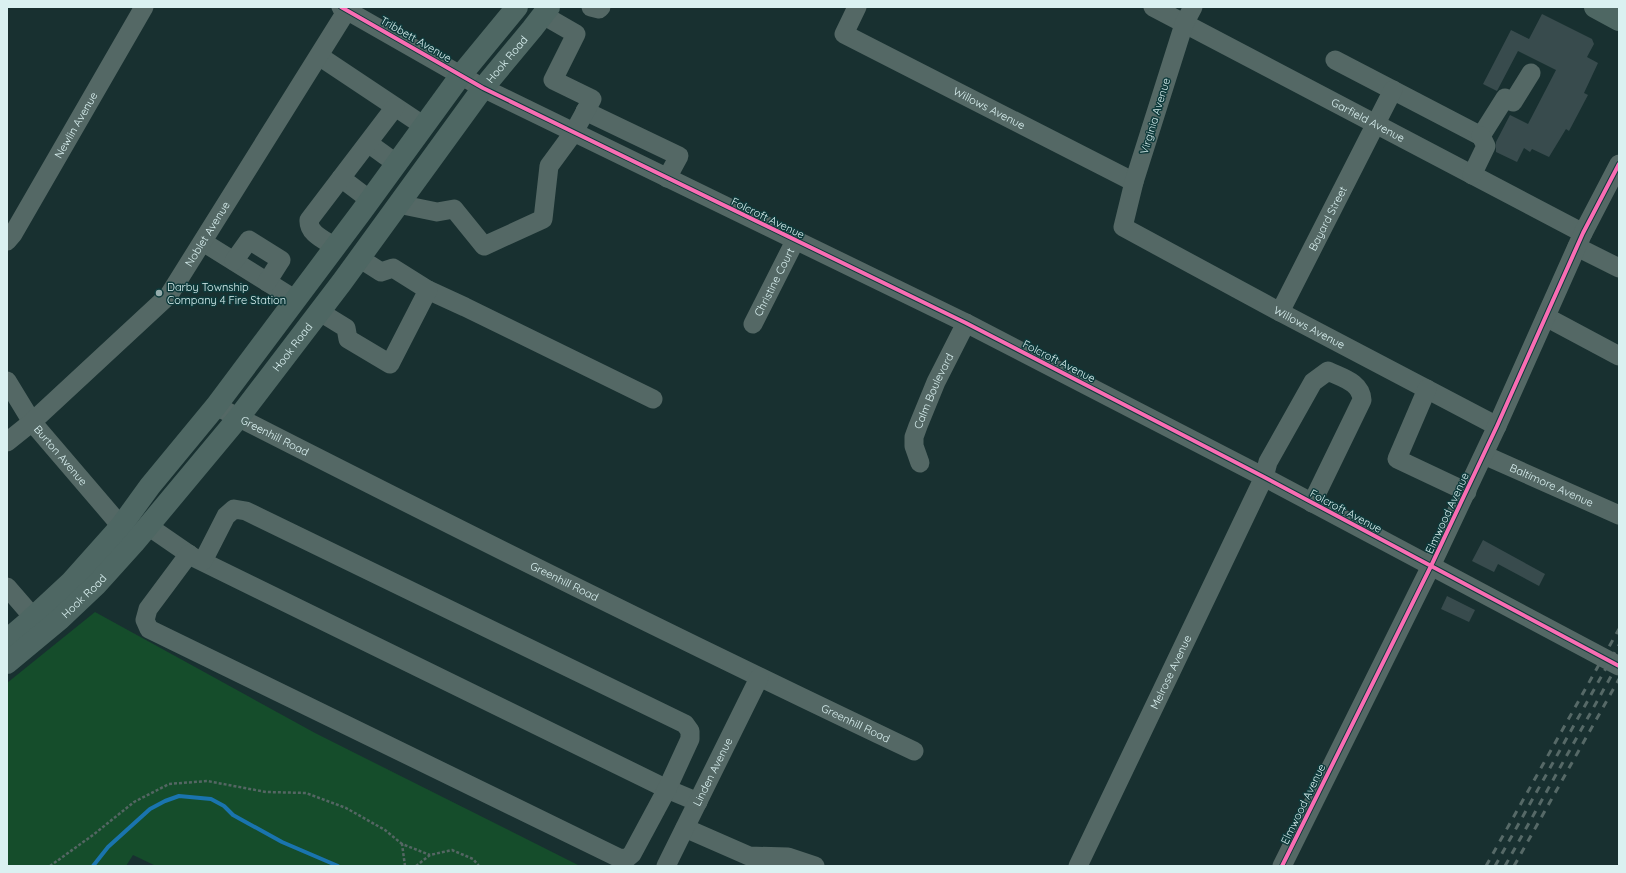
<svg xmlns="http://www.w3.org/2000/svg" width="1626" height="873" font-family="Quicksand,sans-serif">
  <rect width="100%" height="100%" fill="#183030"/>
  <path fill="#154d2b" d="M95,612l220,121 265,133h-424l-23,-11 -7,11h-119v-183z"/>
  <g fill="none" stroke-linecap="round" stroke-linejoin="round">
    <path stroke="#1a74ae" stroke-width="4" d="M93,866l15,-19 42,-38 15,-8 14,-5 32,3 13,7 9,9 49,27 56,24"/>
  </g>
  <path fill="#384b4d" d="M1542,14l50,25 2,5 -7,13 11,6 -14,30 4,2 -19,36 -3,-2 -17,28 -17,-8 -2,3 -6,-4 -7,14 -21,-10v-10l14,-27 18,9 28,-54 -38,-19 -21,40 -14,-7 28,-54 18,9z
    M1483,540l62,34 -6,12 -41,-22 -4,8 -22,-11z
    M1447,596l28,14 -6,12 -28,-13z"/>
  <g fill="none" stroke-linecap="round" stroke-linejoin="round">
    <path stroke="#546663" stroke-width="2.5" stroke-dasharray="3 2" stroke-linecap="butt" d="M50,866l43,-31 41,-33 35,-18 38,-3 59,11 40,1 40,15 39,22 17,14
      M405,866l-3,-22 28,11
      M416,866l14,-11 22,-5 21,9 6,7"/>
    <g stroke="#546865" stroke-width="19">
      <path d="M341,7l142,81 483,235 298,154 355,189"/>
      <path d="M591,7l8,2 2,-2"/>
      <path id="s1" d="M857,7l-13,27 290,148"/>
      <path id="s2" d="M1153,7l430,226"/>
      <path id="s3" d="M1193,7l-9,17 -50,158 -11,45 157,85 217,114"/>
      <path d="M319,56l105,70"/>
      <path d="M1335,60l146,76 24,-38 8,4 18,-29"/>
      <path d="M585,111l94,45 -12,22"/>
      <path d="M368,143l29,21"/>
      <path d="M1472,175l14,-29 -5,-10"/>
      <path d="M341,178l29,22"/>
      <path d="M398,204l39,8 17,-3 30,37 59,-27 6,-53 25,-34 18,-33 -39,-19 23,-46 -33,-19"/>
      <path id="s4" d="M7,241l6,-7 131,-227"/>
      <path d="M203,242l93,58"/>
      <path d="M335,247c-10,-7 -27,-13 -26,-27l86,-113"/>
      <path d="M1577,247l42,21"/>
      <path d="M234,261l15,-21 32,20 -14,22"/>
      <path d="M428,290l37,17 188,92"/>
      <path d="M320,312l26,16 2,11 42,25 38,-74 -35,-22 -12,4 -22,-14"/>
      <path id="s5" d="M1280,312l113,-222"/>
      <path d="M1546,317l73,39"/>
      <path id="s6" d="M753,324l42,-83"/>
      <path id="s7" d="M7,381l25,41 89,104"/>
      <path d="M1427,389l-30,70 70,33"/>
      <path id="s8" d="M216,406c231,118 464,234 698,345"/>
      <path id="s9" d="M7,442l25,-20 137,-127 180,-288"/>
      <path id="s10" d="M1484,455l135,60"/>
      <path id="s11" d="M920,463l-6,-17v-9l4,-11 18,-44 30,-59"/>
      <path d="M148,526l45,31 474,232 31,13"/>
      <path d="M189,554l-41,55 -3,11 4,9 470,229 7,1 6,-5 35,-65 23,-50v-8l-5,-7 -439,-213 -12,-2 -8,7 -23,45"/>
      <path d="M7,587l26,30"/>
      <path d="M685,828l64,28 39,1 27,9"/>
      <path id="s12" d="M666,866l93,-188"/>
      <path id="s13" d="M1078,866l186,-389 4,-15 45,-80 15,-11c14,7 33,11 34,29l-50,103"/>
      <path d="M1282,866l149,-300 66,-140 86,-193 36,-69"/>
    </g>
    <g stroke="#4e6763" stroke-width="22">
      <path d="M1595,7l24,13"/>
      <path d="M7,640l21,-18 43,-40 50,-56 29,-40 66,-80 146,-195 99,-136 56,-68"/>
      <path id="s14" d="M7,663l53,-44 37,-35 37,-41 105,-126 103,-135 141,-194 49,-59 17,-22"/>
    </g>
    <path stroke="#566967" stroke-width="3" stroke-dasharray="7 7" stroke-linecap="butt" d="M1486,866l133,-237
      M1495,866l124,-221
      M1505,866l114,-204
      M1514,866l105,-187"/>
    <g stroke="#0e3a3b" stroke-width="6">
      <path id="cycleway" d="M341,7l142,81 483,235 298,154 355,189
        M1282,866l149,-300 66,-140 86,-193 36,-69"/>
    </g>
    <use href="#cycleway" stroke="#f96db3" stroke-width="4"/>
  </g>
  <circle fill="#96adad" stroke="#0e3a3b" stroke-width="1.5" cx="159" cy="293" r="4"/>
  <g text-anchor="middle" stroke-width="3" stroke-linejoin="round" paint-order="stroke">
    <g font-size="11" fill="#daf1f1" stroke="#0e3a3b">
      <text transform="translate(416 39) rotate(30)" y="4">Tribbett Avenue</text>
      <text dy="4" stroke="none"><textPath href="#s14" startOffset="786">Hook Road</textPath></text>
      <text dy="4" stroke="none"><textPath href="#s1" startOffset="193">Willows Avenue</textPath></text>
      <text transform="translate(1155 116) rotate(-73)" y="4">Virginia Avenue</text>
      <text dy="4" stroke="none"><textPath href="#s2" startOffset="243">Garfield Avenue</textPath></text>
      <text dy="4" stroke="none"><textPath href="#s4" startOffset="135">Newlin Avenue</textPath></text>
      <text transform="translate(768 218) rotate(26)" y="4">Folcroft Avenue</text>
      <text dy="4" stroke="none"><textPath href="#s5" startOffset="105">Bayard Street</textPath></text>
      <text dy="4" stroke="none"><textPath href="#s9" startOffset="291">Noblet Avenue</textPath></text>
      <text dy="4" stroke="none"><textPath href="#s6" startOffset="47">Christine Court</textPath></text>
      <text dy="4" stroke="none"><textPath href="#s3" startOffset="443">Willows Avenue</textPath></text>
      <text dy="4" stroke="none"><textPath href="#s14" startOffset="427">Hook Road</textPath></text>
      <text transform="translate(1059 361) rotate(27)" y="4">Folcroft Avenue</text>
      <text dy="4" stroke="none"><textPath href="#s11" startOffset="77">Calm Boulevard</textPath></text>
      <text dy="4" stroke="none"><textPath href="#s8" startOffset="66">Greenhill Road</textPath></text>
      <text dy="4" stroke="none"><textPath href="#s7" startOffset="92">Burton Avenue</textPath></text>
      <text dy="4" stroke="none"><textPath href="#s10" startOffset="74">Baltimore Avenue</textPath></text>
      <text transform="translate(1346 511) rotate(28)" y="4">Folcroft Avenue</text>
      <text transform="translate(1447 513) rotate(-65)" y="4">Elmwood Avenue</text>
      <text dy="4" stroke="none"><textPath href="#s8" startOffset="390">Greenhill Road</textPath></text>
      <text dy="4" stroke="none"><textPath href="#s14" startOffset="102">Hook Road</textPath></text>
      <text dy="4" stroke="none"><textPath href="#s13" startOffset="215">Melrose Avenue</textPath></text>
      <text dy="4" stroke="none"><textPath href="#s8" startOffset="714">Greenhill Road</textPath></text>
      <text dy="4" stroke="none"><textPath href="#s12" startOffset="105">Linden Avenue</textPath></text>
      <text transform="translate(1303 804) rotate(-64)" y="4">Elmwood Avenue</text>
    </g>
    <g font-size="11" fill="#daf1f1" stroke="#0e3a3b" text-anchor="start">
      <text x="167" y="291">Darby Township<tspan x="167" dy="13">Company 4 Fire Station</tspan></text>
    </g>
  </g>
  <rect width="1626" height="873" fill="none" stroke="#daf1f1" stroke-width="16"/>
</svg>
